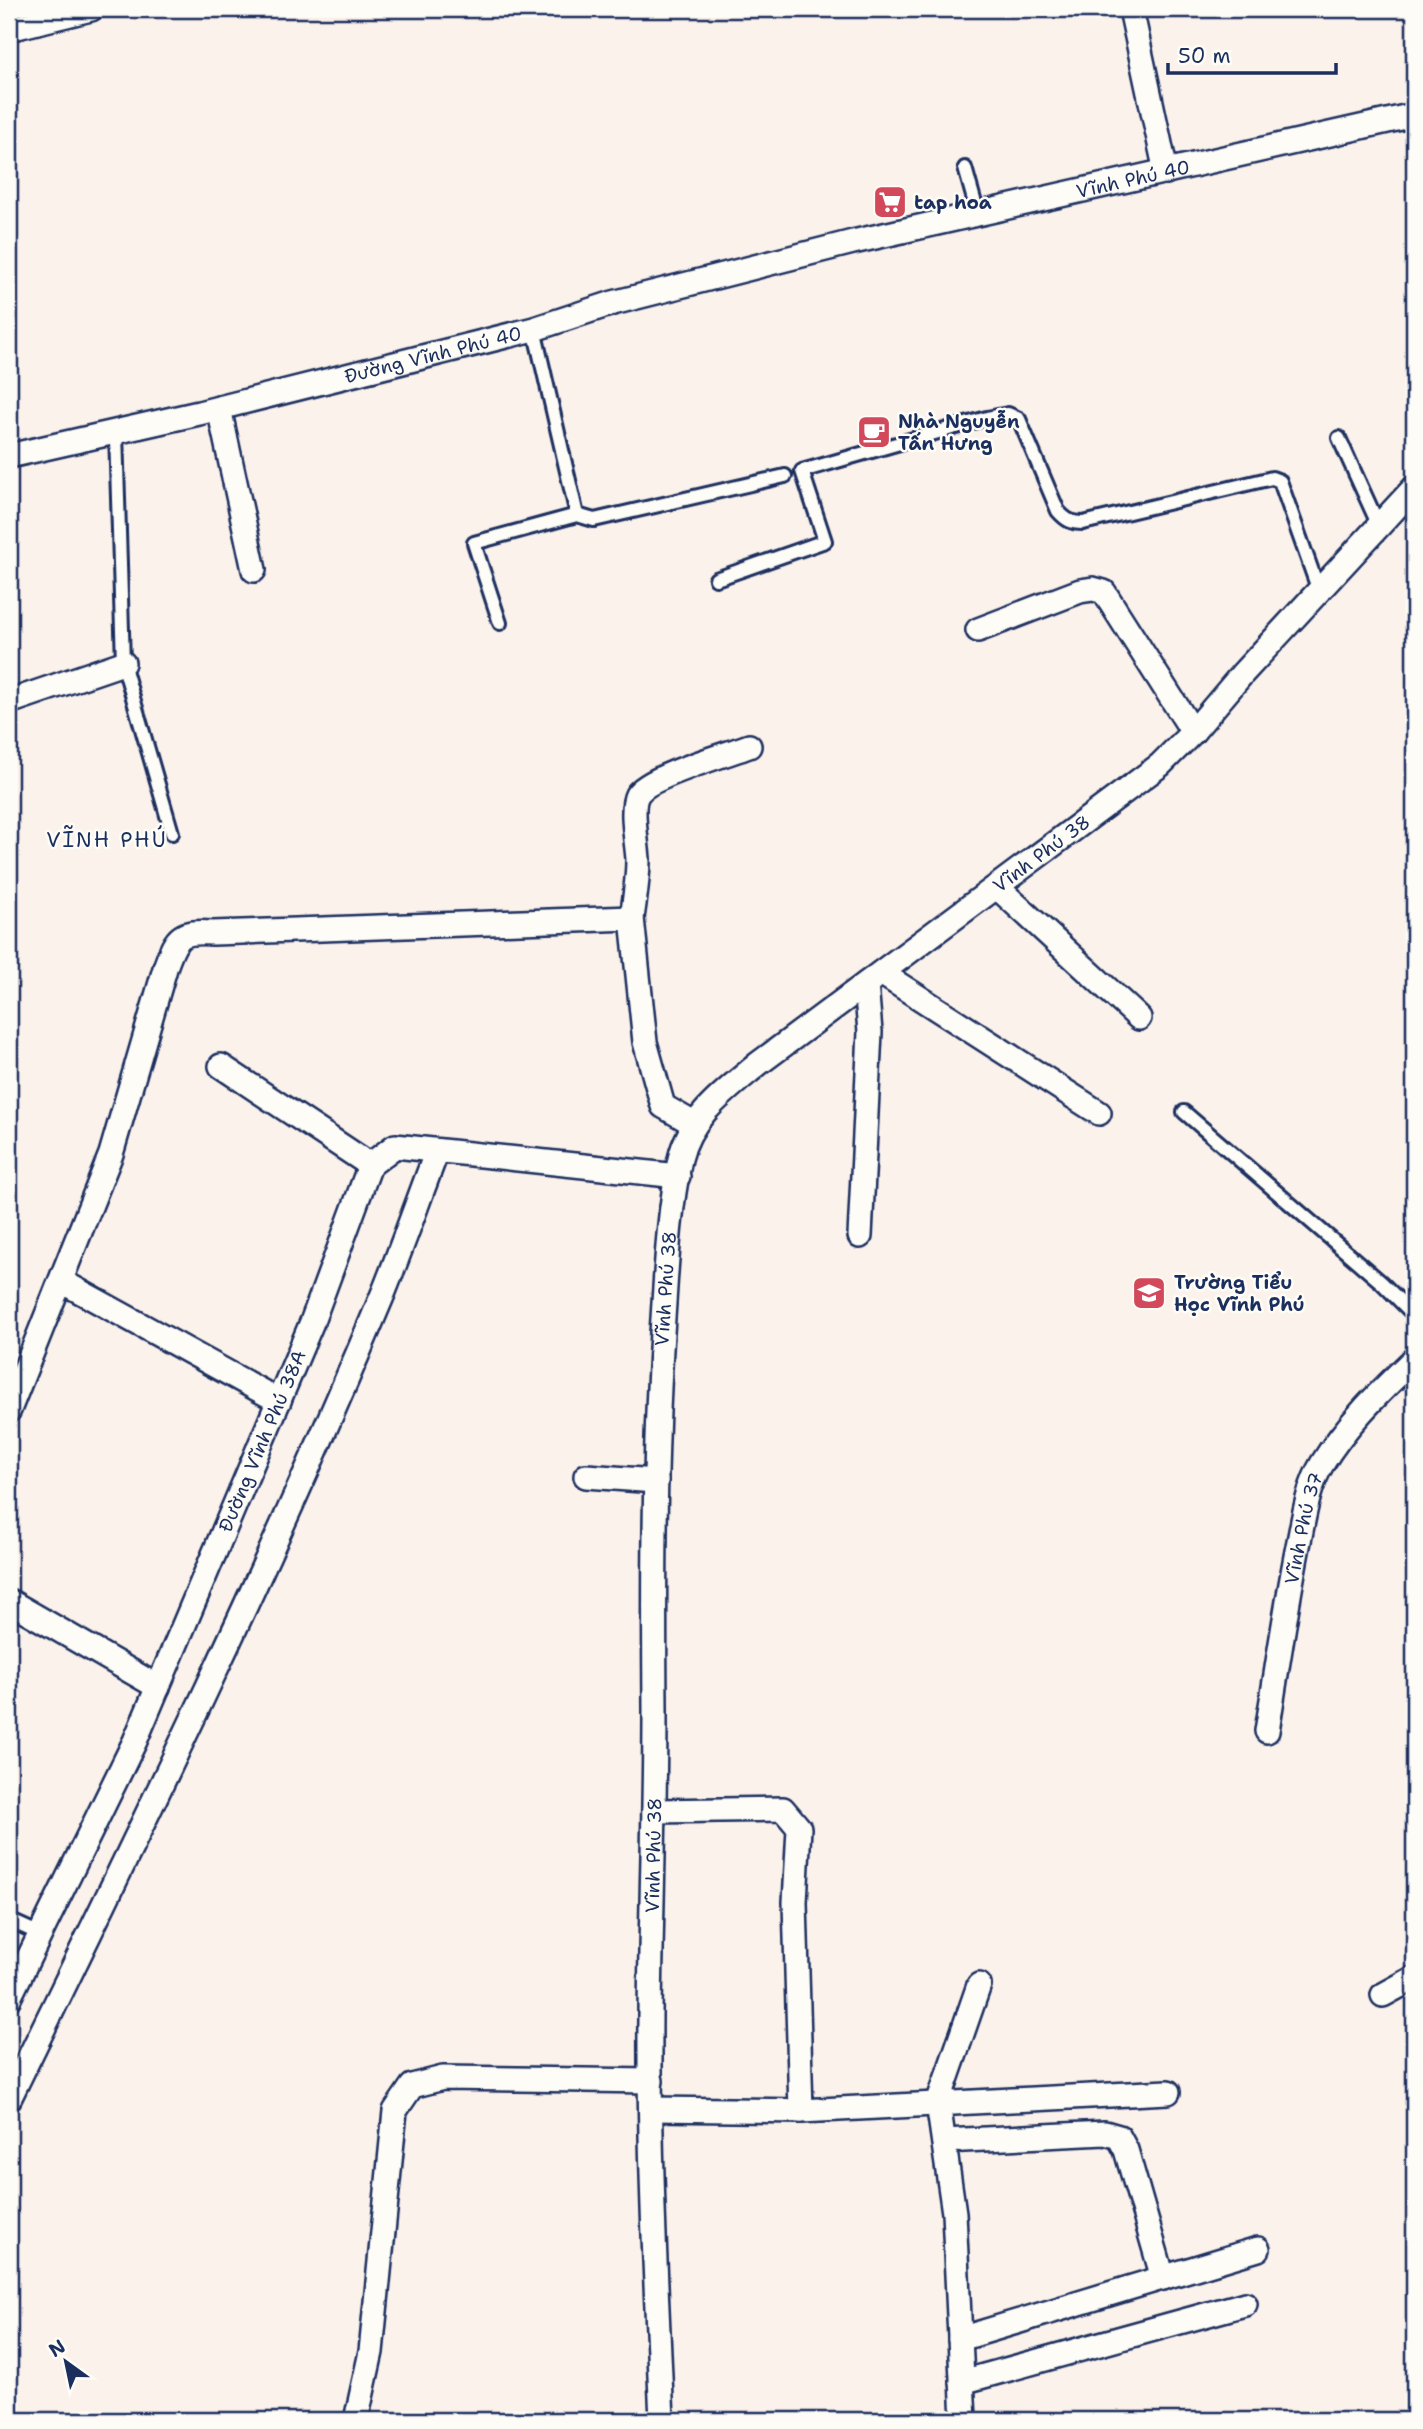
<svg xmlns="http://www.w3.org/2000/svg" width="1423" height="2429" font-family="'Shantell Sans',sans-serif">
  <rect width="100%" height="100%" fill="#fcf2ec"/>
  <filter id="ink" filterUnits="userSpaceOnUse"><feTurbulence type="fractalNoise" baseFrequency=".0143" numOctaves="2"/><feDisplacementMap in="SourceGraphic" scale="14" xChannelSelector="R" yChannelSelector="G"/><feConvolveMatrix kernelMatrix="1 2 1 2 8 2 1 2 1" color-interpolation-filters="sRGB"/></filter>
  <g filter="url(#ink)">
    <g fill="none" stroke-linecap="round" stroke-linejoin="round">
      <g stroke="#1b2f5e" stroke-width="18">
        <path id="service" d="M965,168l13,46
          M534,329l43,186 17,5 191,-44
          M116,432l7,231 49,170
          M1339,438l40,88
          M716,579l109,-38 -23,-70 185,-53 21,-4 11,5 39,92c8,9 13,12 25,12l189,-45 8,3 39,110
          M500,623l-26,-80 103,-28
          M1184,1112l198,171 32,32
          M9,1920l31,14"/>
      </g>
      <g stroke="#1b2f5e" stroke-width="28">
        <g id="minor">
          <path d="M1131,9l35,163"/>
          <path d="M9,29l82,-20"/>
          <path d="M219,408l35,162"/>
          <path id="s1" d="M9,456l190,-43 335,-84 79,-26 240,-61 561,-127"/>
          <path d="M978,630l102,-39 13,-2 11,3 89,140"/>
          <path d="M9,702l114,-39"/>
          <path d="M997,887l142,131"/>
          <path d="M632,918c3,-20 6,-39 6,-59 -1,-16 -8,-51 -1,-64 10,-18 91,-41 112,-49"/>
          <path d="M881,973l218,140"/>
          <path d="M221,1066l149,99"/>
          <path d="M860,1236l10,-204 -4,-48"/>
          <path d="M61,1281l218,120"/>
          <path d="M9,1410l102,-256 55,-189c11,-30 14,-34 47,-32l419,-15 13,124 18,64 31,18"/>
          <path d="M586,1476l70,5"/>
          <path d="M9,1601l149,86"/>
          <path id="s2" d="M1267,1731c10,-62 19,-124 31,-185 6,-28 9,-57 24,-82 24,-40 59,-73 92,-105"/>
          <path d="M654,1811l129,-2 16,19 -4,74 6,209 367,-19"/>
          <path d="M1383,1995l31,-17"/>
          <path id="s3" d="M9,1998l126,-257 177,-419 58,-157 25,-19 283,30"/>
          <path d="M9,2099c130,-266 260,-532 374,-805 19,-47 36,-96 54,-143"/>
          <path d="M652,2109l149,2"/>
          <path d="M944,2141l161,-8 14,4 7,13 37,128"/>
          <path d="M960,2339l298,-90"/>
          <path d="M962,2382l283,-78"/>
          <path d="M356,2420l15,-68 24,-241 17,-25 31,-8 208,3"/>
          <path id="s4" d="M662,2420c-6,-134 -13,-269 -12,-404 1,-102 5,-205 5,-307 -1,-125 -1,-251 7,-376 4,-56 6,-119 18,-174 10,-43 45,-67 78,-95l402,-299 33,-33 50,-59 171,-185"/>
          <path d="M964,2420l-10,-207 -16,-110 41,-118"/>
        </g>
      </g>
      <use href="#service" stroke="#fdfcf7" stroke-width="12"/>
      <use href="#minor" stroke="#fdfcf7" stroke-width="23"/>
    </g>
  </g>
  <defs>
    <g id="supermarket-square" transform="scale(1.75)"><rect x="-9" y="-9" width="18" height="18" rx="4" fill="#d1495b" stroke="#fdfcf7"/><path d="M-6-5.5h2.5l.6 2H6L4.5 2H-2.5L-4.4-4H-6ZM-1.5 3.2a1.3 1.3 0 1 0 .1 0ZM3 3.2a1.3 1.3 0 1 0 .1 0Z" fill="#fff"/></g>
    <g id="cafe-square" transform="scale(1.75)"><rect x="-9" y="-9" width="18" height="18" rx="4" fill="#d1495b" stroke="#fdfcf7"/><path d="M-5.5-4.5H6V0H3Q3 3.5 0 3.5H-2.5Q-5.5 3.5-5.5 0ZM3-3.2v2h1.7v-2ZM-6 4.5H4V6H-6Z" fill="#fff"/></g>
    <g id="school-square" transform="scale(1.75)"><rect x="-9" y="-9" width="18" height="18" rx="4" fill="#d1495b" stroke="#fdfcf7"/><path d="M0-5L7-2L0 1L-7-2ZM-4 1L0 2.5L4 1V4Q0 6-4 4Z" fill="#fff"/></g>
  </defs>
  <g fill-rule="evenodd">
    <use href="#supermarket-square" x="890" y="202"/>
    <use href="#cafe-square" x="874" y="432"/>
    <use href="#school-square" x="1149" y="1293"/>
  </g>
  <g text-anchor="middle" stroke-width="5" stroke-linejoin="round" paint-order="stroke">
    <g font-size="19" fill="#1b2f5e" stroke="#fdfcf7">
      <text dy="7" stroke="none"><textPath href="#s1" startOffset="1158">Vĩnh Phú 40</textPath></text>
      <text dy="7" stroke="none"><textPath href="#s1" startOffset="436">Đường Vĩnh Phú 40</textPath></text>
      <text dy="7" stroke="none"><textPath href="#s4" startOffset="1741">Vĩnh Phú 38</textPath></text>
      <text dy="7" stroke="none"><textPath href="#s4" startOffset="1132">Vĩnh Phú 38</textPath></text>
      <text dy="7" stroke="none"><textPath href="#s3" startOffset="612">Đường Vĩnh Phú 38A</textPath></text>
      <text dy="7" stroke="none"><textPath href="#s2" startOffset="206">Vĩnh Phú 37</textPath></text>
      <text dy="7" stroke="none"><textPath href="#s4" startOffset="565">Vĩnh Phú 38</textPath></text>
    </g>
    <g font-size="19" font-weight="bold" fill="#1b2f5e" stroke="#fdfcf7" text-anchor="start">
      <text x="914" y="209">tap hoa</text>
      <text x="898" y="428">Nhà Nguyễn<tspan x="898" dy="22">Tấn Hưng</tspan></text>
      <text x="1174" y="1289">Trường Tiểu<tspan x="1174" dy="22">Học Vĩnh Phú</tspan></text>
    </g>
    <g font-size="21" letter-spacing="2" fill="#1b2f5e" stroke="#fdfcf7">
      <text x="107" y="847">VĨNH PHÚ</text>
    </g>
  </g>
  <rect width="1423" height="2429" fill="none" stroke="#fdfcf7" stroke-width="35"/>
  <rect x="18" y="18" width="1388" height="2394" fill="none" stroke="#1b2f5e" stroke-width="2.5" filter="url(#ink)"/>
  <g transform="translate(66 2362) rotate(327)" stroke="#fdfcf7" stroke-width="5" paint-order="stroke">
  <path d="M0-5L12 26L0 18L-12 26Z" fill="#1b2f5e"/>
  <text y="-10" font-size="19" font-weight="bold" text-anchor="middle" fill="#1b2f5e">N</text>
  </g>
  <path d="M1168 63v10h168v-10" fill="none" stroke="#1b2f5e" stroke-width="3.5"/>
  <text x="1178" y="63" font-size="21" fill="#1b2f5e" stroke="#fdfcf7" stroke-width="5" paint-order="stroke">50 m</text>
</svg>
